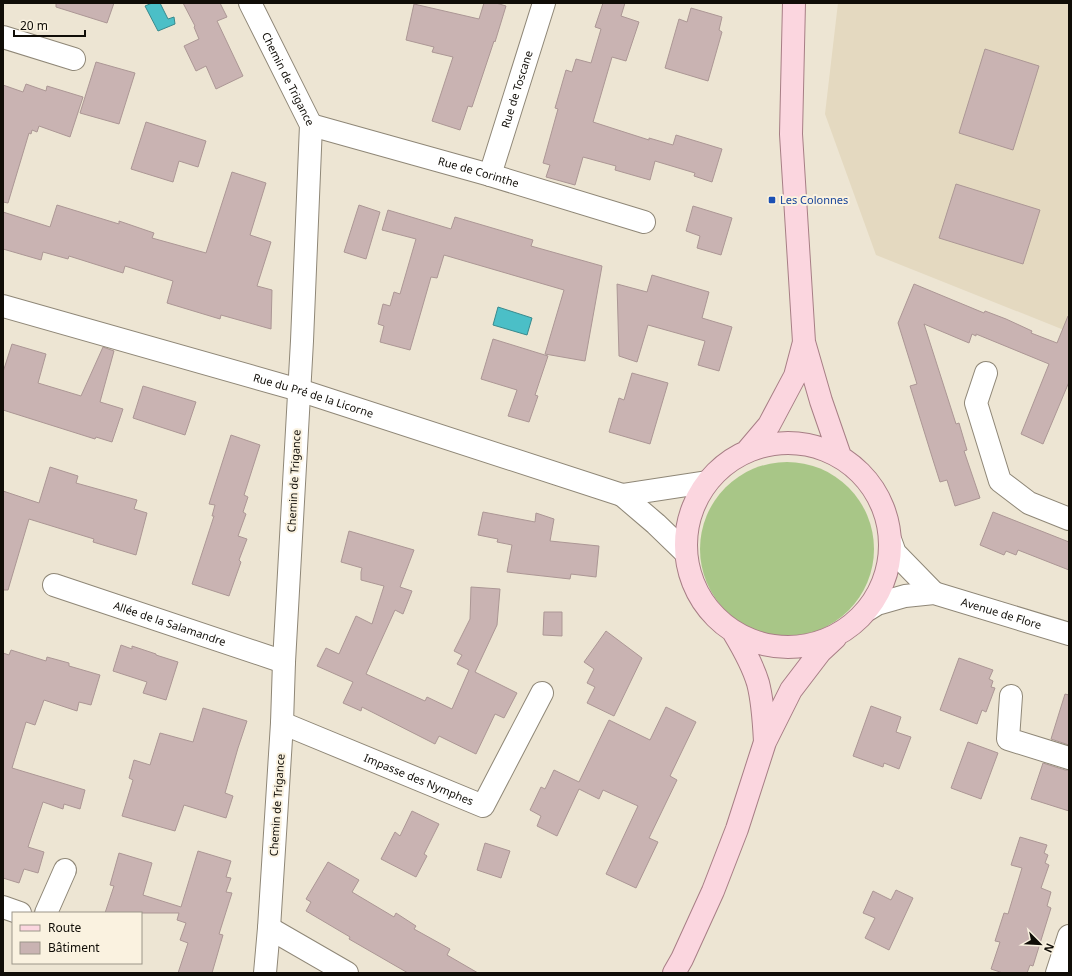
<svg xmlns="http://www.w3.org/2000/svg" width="1072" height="976" font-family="'Noto Sans',sans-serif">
  <rect width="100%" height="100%" fill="#ede5d3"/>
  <path fill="#e4d9c0" d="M838,3h231v329l-193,-77 -51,-141z"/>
  <path fill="#a8c687" d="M700 549a87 87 0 1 1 174 0a87 87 0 1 1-174 0Z"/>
  <path fill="#4bbfc7" stroke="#398a8d" d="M152,3h8l8,16 6,-2 1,7 -17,7 -13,-25z
    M498,307l34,11 -5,17 -34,-10z"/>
  <path fill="#c9b3b2" stroke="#ac9795" d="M56,3h58l-7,20 -51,-16z
    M183,3h37l7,14 -10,4 26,55 -27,13 -10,-23 -10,5 -12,-25 15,-7 -5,-12 1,-1z
    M484,3h12l10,3 -11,36 -1,-1 -22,66 -4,-1 -8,24 -28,-9 21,-64 -21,-5 2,-5 -28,-7 8,-36 65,15z
    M603,3h22l-4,13 18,6 -13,39 -14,-4 -19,65 56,18v-2l24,7 3,-10 46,14 -10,33 -18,-6 1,-3 -40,-12 -5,19 -35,-10 1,-4 -33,-9 -8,28 -29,-8 4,-12 -7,-2 15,-54 -3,-1 11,-38 6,2 4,-13 15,4 10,-34 -6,-2z
    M691,8l31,9 -3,13 3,2 -14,49 -43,-13 14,-49 8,3z
    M985,49l54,17 -26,84 -54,-17z
    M96,62l39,11 -16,51 -39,-11z
    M26,84l20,7 1,-5 36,11 -13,40 -31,-11 -2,6 -5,-2 -1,4 -2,-1 -21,70 -5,-1v-117l20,7z
    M146,122l60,19 -8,26 -19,-6 -6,21 -42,-13z
    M232,172l34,11 -16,52 21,7 -14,44 15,4 -1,39 -50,-14 -1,4 -53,-16 6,-22 -48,-15 -2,7 -54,-17 -1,3 -25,-7 -2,8 -38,-11v-37l47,15 7,-22 62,19v-3l35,12 -2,5 54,15z
    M956,184l84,26 -17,54 -84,-26z
    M359,205l21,7 -14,47 -22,-7z
    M693,206l39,12 -11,37 -24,-7 3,-12 -14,-5z
    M388,210l63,19 4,-12 78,23 -2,6 71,20 -17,95 -40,-7 19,-64 -120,-35 -7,23 -6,-1 -21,73 -30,-8 4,-16 -6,-2 5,-20 7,2 4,-14 6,2 16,-55 -34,-9z
    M652,275l57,17 -7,26 30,9 -13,44 -21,-6 7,-24 -57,-16 -11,37 -18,-6 -2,-72 30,8z
    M914,284l70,29 1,-2 21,8 26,12 -1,2 26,10 11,-27 1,1v65l-26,62 -22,-10 28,-70 -73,-30v2l-4,-2 -3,9 -45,-19 32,100 3,-1 8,27 -3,1 16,47 -25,8 -8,-26 -7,2 -7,-22 -23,-74 7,-2 -19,-61z
    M493,339l55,17 -13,39 3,1 -9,26 -21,-6 9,-26 -36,-11z
    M12,344l34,10 -8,29 43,13 22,-49 11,4 -14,51 23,7 -11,33 -16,-5 -1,2 -92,-29v-38z
    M632,373l36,10 -18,61 -41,-12 10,-34 5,2z
    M143,386l53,16 -11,33 -52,-17z
    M231,435l29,10 -16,50 4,2 -5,15 3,2 -8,22 9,3 -8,21 2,2 -12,34 -37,-12 22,-68h-2l3,-11 -6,-1z
    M50,467l28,9 -2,7 61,17 -3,9 13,4 -11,42 -43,-13 1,-3 -65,-20 -21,71h-5v-99l36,12z
    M483,512l52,10 1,-9 18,6 -4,22 49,5 -3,31 -25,-3 -1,5 -63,-7 5,-27 -15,-3 1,-3 -20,-4z
    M993,512l76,30v28l-51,-20 -2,5 -10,-4 -2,4 -24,-10z
    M349,531l65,19 -14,37 12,4 -9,23 -8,-4 -29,64 59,27 2,-4 25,12 17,-39 -12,-6 5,-9 -8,-4 16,-32 1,-32 29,2 -3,36 -22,47 42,21 -13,25 -9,-4 -19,40 -37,-18 -4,8 -73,-37 -1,4 -18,-8 10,-21 -36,-16 9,-18 13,6 17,-38 16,8 12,-38 -23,-6v-8l1,-4 -21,-6z
    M544,612h18v24l-19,-1z
    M606,631l36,27 -28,58 -27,-13 8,-16 -8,-4 7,-14 -10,-7z
    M121,645l11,4v-3l24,8v1l22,7 -12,38 -23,-7 4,-11 -34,-11z
    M11,650l35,11 1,-4 22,6v3l31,9 -9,30 -12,-3 -2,9 -33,-11 -9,25 -9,-3 -14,46 73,22 -5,19 -16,-5 -1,5 -20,-7 -15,45 16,5 -6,21 -14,-4 -5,14 -16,-5v-225l6,2z
    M959,658l34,12 -4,9 4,2 -2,6 4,1 -9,24 -4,-2 -5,14 -37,-14z
    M1065,694l4,1v50l-18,-6z
    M871,706l30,11 -5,15 15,5 -12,32 -15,-6 -1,4 -30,-11z
    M666,707l30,15 -26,54 7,4 -28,58 9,4 -22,46 -30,-14 32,-68 -35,-16 -4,9 -20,-10 -22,47 -20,-10 4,-10 -11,-6 11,-23 4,2 9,-19 25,12 30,-62 41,20z
    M203,708l44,13 -9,27 -13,45 8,3 -7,22 -42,-13 -9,26 -53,-15 11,-36 -4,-2 5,-18 16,5 10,-32 33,9z
    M968,742l30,11 -17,46 -30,-11z
    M1043,763l22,7h4v41l-38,-12z
    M412,811l27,13 -15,30 3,2 -11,21 -35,-18 14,-27 5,4z
    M1020,837l27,8 -3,8 4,2 -3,8 4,2 -8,23 10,4 -4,14 4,2 -18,58 -3,-1 -3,8h-24l-12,-4 9,-27 -5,-1 9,-28 4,1 14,-46 -11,-3z
    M485,843l25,8 -9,27 -24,-8z
    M198,851l33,10 -5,16 5,1 -5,14 6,1 -13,41 4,1 -11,38h-34l10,-30 -8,-3 6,-17 -9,-3 2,-7h-74l9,-27 -4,-1 9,-32 33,10 -9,32 38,12z
    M328,862l31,18 -7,12 42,25 2,-4 20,13 -2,3 36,20 -3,6 31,18h-70l-59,-34 1,-2 -44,-26 5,-9 -5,-3z
    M896,890l17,8 -24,52 -24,-12 10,-20 -12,-5 10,-22 18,9z"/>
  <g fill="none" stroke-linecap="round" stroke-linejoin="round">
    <g stroke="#8f8777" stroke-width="24">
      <g id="minor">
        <path id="s1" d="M250,3l61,122 -9,216 -18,321 -2,61 -13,205 -4,45"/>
        <path d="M3,37l71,22"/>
        <path id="s2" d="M311,125l179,50 154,47"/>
        <path id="s3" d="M490,175l54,-172"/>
        <path id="s4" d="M3,306l296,84 323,105"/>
        <path d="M986,373l-10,30 24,78 29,22 40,16"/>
        <path d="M891,542l4,11 39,40"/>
        <path d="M686,553l-30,-29 -34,-29 85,-13"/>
        <path id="s5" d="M54,585l230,77"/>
        <path id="s6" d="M869,609l8,-5 28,-8 29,-3 135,41"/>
        <path d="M1011,696l-3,43 61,19"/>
        <path id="s7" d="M282,723l201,83 59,-113"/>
        <path d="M3,907l17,6"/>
        <path d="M46,913l19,-43"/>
        <path d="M269,928l78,45"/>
        <path d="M1057,973l12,-37"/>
      </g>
    </g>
    <g stroke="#a77e85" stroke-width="24">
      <path id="primary" d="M794,3l-3,131 13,208 17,59 19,55
        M686 545a102 102 0 1 1 204 0a102 102 0 1 1-204 0Z
        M747,451l22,-26 26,-49 9,-34
        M734,633c9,15 19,33 24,50 5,19 6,40 7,59
        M674,973l8,-14 31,-68 24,-62 28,-87 26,-52 29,-38 15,-14"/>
    </g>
    <use href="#minor" stroke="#fff" stroke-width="22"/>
    <use href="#primary" stroke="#fbd6df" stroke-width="22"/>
  </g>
  <rect fill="#1a4fb4" stroke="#faf2e0" stroke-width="1.5" x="768" y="196" width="8" height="8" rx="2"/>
  <g text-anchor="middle" stroke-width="4" stroke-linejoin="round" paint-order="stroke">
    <g font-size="11" fill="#100d07" stroke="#faf2e0">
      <text dy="4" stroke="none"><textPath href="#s1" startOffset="85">Chemin de Trigance</textPath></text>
      <text dy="4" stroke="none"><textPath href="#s3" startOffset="90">Rue de Toscane</textPath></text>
      <text dy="4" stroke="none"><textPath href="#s2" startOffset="174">Rue de Corinthe</textPath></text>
      <text dy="4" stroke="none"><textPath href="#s4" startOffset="323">Rue du Pré de la Licorne</textPath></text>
      <text transform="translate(294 481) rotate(-87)" y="4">Chemin de Trigance</text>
      <text dy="4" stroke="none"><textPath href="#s6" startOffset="138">Avenue de Flore</textPath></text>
      <text dy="4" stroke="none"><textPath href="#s5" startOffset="122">Allée de la Salamandre</textPath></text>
      <text dy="4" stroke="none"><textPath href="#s7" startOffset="148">Impasse des Nymphes</textPath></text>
      <text transform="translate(277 805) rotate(-86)" y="4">Chemin de Trigance</text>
    </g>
    <g font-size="11" fill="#164399" stroke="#faf2e0" text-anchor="start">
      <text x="780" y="204">Les Colonnes</text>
    </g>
  </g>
  <rect width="1072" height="976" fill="none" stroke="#100d07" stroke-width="8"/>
  <rect x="12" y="912" width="130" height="52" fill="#faf2e0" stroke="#9c9689"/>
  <rect x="20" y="925" width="20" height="6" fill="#fbd6df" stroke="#9c9689"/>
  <text x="48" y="932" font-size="12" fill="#100d07">Route</text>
  <rect x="20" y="942" width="20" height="12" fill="#c9b3b2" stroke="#9c9689"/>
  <text x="48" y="952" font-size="12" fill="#100d07">Bâtiment</text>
  <g transform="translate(1040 944) rotate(114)" stroke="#faf2e0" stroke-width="3" paint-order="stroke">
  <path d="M0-3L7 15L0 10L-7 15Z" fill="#100d07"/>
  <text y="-6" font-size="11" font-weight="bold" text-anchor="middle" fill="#100d07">N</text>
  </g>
  <path d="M14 30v6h71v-6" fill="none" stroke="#100d07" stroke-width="2"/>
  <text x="20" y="30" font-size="12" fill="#100d07" stroke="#faf2e0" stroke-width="3" paint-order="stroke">20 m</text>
</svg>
